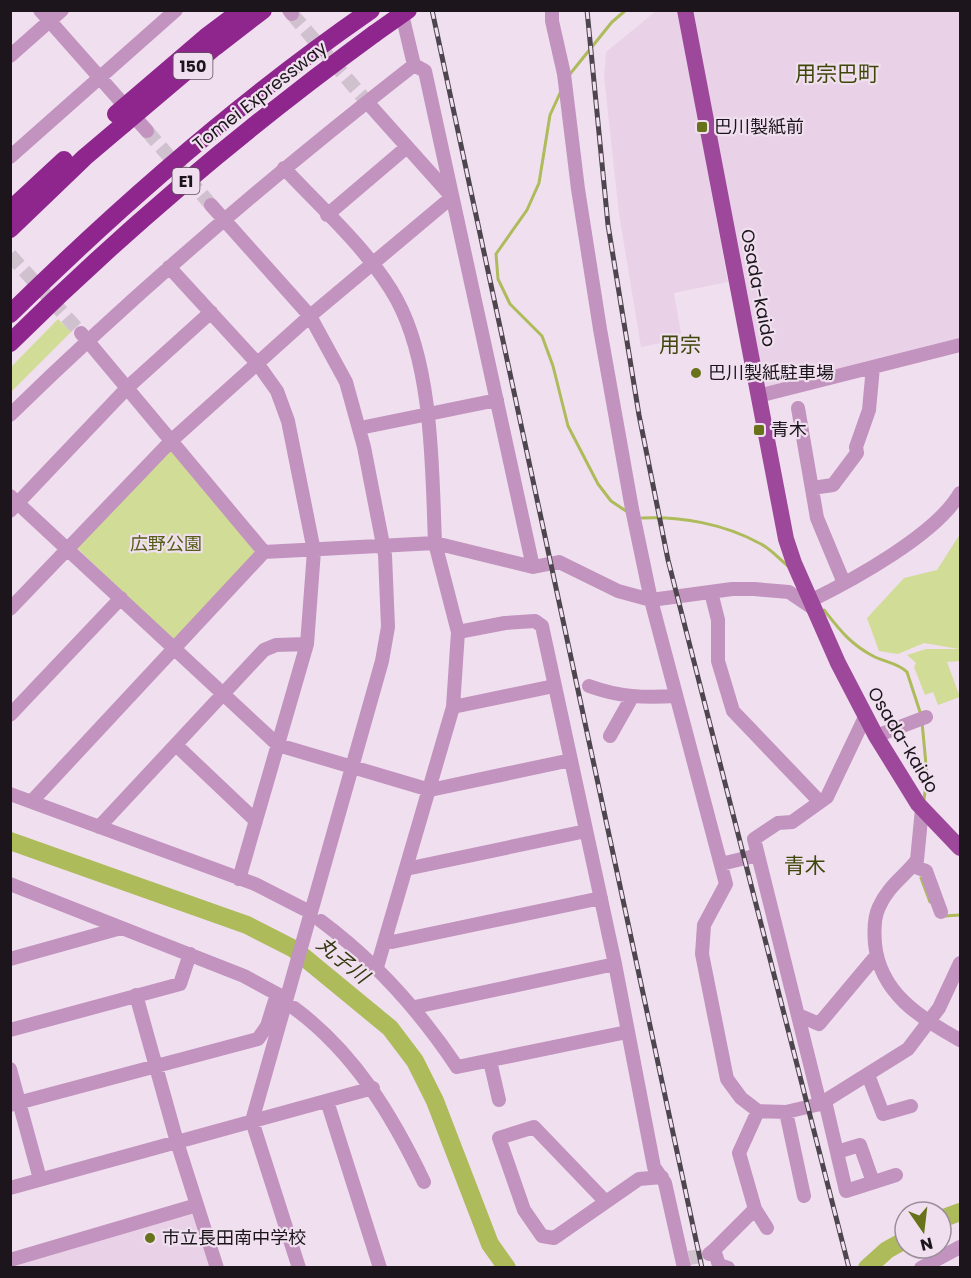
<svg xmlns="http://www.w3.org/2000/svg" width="971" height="1278" font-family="Poppins,'Noto Sans JP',sans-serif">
  <rect width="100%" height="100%" fill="#f0dfef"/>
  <path fill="#e9d2e7" d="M656,11h22l50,271 -54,11 8,46 -41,8 -22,-133 -15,-137 2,-25z
    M690,11h270v327l-199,52z
    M191,1210l23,58h-203v-5z"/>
  <path fill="#d1dd96" d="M58,319l13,13 -60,60v-25z
    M171,449l84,101 -1,6 -77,82h-6l-94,-90z
    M960,534v127l-13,1 13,35 -22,8 -5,-13 -8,3 -11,-28 2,-4 -9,-8 19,-6h33l-35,-6 -26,11 -19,-3 -12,-33 37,-40 33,-8z"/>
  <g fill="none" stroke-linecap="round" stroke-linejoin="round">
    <path stroke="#adbb5b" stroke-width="3" d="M570,74l42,-52 14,-12
      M561,91l-11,24 -11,68 -12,27 -31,44 2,25 12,25 32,32 11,30 15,60 30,58 13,17 15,10
      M642,518c39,-2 82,6 117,25 11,5 20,16 29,23
      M824,610c15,19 26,34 49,46 11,6 25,7 34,16l14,43
      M922,722l5,53 -3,25
      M921,878l9,24
      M944,916l16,-1"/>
    <path stroke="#adbb5b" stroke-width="18" d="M10,841l237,84 47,24 96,79 25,33 20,40 55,143 17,24
      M941,1219l19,-7
      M867,1268l20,-18 18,-10"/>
    <path stroke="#d0c1cf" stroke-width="14" stroke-dasharray="14 7" stroke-linecap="butt" d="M292,14l75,88
      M147,131l64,74
      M10,255l71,78
      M689,1258l17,-3"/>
    <path stroke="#c293bf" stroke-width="14" d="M40,10l107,121
      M289,10l3,4
      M401,10l13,55 11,6 108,496
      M552,10v11l12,53 14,115 22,140 32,180 19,91 75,284 -22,41 -2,29 25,125 14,19 17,13 28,1 34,-8 88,-55 31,-41 21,-45
      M10,56l52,-46
      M10,157l166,-147
      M211,205l99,111 36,66 18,65 21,108 3,72 -6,34 -130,460 47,147
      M327,215l80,-68
      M169,267l88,96 20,28 11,30 26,130 -7,93 -68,235
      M81,333l183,219
      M758,396l202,-51
      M798,408l19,110 27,65
      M10,415c128,-125 263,-240 404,-350
      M360,428l137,-28
      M812,488l21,-3 24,-32 -1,-6 13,-37 4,-43
      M10,496l268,249 152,45 141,-30
      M10,511l118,-124 83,-75
      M711,592l7,28v41l15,50 87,91
      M810,601c43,-21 127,-67 150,-108
      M10,609l162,-169 138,-124 142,-119 -85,-95
      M589,686c30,11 55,12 87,10
      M453,707l101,-21
      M10,715l111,-117
      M610,736l22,-39
      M876,736l50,-19
      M176,745l80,76
      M10,794l245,90 49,25
      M32,801l232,-249 171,-9c-3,-74 -2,-176 -38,-243 -26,-48 -76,-92 -113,-132
      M922,809l-5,51c-13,17 -29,26 -38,47 -5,10 -5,25 -4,37 5,49 45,74 85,96
      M99,827l165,-177 12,-5 31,-1
      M721,864l37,-9
      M913,866l13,5 15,41
      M406,869l180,-38
      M10,884l234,92 35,19
      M321,921c55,41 98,89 136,146l170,-35
      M385,940l7,2 209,-44
      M10,959l111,-31
      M377,967l76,-260 5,-75
      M136,995l41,147 40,126
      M415,1007l200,-43
      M294,1008c60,44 98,107 130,174
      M798,1015l21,9 57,-68
      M10,1030l170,-46 10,-30
      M490,1061l9,39
      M10,1069l30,110
      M868,1075l15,39 28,-8
      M327,1101l53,167
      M825,1101l21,90 50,-16
      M820,1104l-66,-265 24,-16 14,-1 35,-25 38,-80
      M10,1105l248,-66 9,-13 10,-32
      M758,1111l-19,42 16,56 12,19
      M786,1112l18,84
      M837,1152l23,-7 13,37
      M10,1188l363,-100
      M606,1202l-72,-75 -35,11 25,72 18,26 12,2 85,-59 23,-2
      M714,1250l41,-41
      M709,1254l5,-4 5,15 9,3
      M10,1260l187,-55
      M684,1268l-19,-85 -11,-16 -39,-203 -73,-338 -7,-5 -30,2 -47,9 -23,-89 98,24 26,-5 59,29 33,9 81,-11h22l35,3 25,17
      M921,1268l39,-21"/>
    <path stroke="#9e489b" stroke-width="16" d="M685,10l101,529 8,24 44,100 38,73 42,68 42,44"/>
    <path stroke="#8f268e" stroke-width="18" d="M10,210l54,-50
      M10,229l75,-72 39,-33
      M10,314c112,-110 232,-215 361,-304
      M10,343c114,-113 235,-215 364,-309"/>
    <g stroke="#4e464e" stroke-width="5">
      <path id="rail" d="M432,10l270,1258
        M587,10l21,215 31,190 29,145 181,708"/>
    </g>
    <use href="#rail" stroke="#f0dfef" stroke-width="3" stroke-dasharray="9" stroke-linecap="butt"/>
    <path stroke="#8f268e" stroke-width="18" d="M374,34l34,-24
      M116,114l90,-77 36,-27
      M124,124l91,-77 48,-37"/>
  </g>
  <g fill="#67721b" stroke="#f0dfef" stroke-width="2">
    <rect x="696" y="121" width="12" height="12" rx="3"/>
    <circle cx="696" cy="373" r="6"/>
    <rect x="753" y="424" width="12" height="12" rx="3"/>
    <circle cx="150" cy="1238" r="6"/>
  </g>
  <g text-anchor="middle" stroke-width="4.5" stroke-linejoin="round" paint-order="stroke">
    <g fill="#f0dfef" stroke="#5c525b" stroke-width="1.5">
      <rect x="173.5" y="53" width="39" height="26" rx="4.5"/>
      <rect x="172.5" y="168" width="27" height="26" rx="4.5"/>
    </g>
    <g font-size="16" font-weight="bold" fill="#1c161c">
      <text x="193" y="72">150</text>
      <text x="186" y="187">E1</text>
    </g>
    <g font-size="18" fill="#1c161c" stroke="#f0dfef">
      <text transform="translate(260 96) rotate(-38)" y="6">Tomei Expressway</text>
      <text transform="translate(758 288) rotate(79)" y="6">Osada-kaido</text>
      <text transform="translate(903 740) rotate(59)" y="6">Osada-kaido</text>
    </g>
    <g font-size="18" fill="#1c161c" stroke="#f0dfef" text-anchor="start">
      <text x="714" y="133">巴川製紙前</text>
      <text x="708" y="379">巴川製紙駐車場</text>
      <text x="771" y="436">青木</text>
      <text x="162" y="1244">市立長田南中学校</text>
    </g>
    <g font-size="18" fill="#555d18" stroke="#f0dfef">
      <text x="166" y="550">広野公園</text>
    </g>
    <g font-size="20" font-style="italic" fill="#33380f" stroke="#f0dfef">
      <text transform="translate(343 960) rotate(39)" y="7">丸子川</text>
    </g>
    <g font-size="21" fill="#3f460a" stroke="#f0dfef">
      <text x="837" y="81">用宗巴町</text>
      <text x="680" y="352">用宗</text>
      <text x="805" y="873">青木</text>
    </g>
  </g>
  <rect width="971" height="1278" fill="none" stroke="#1c161c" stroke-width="24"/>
  <g transform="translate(923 1230) rotate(166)"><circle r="28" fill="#f0dfef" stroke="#9b8f9b" stroke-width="1.5"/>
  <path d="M0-4.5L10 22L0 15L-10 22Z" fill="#67721b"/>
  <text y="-9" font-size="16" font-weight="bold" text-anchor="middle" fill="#1c161c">N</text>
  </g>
</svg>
